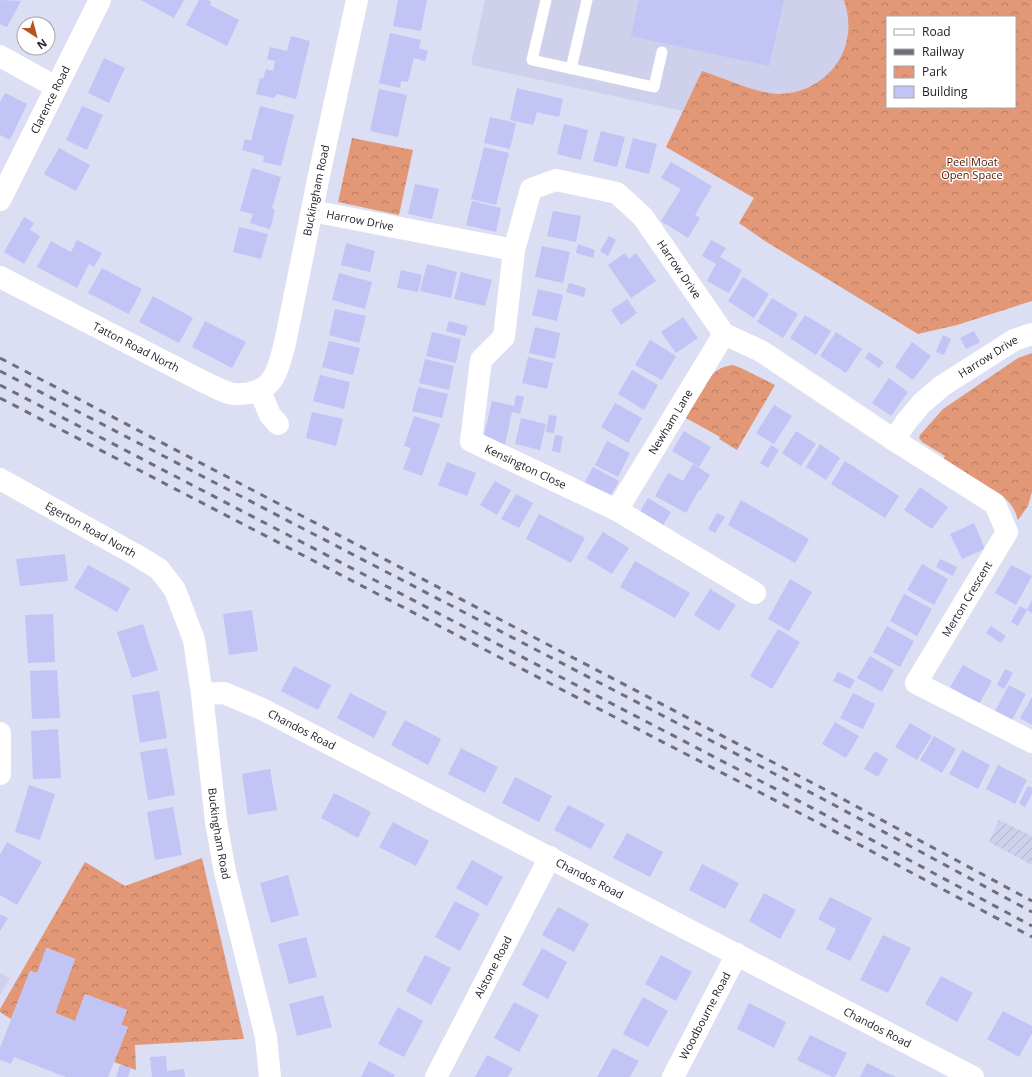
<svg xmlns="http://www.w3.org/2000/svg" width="1032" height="1077" font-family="'Open Sans',sans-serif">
  <defs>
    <pattern id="industrial-furrows" width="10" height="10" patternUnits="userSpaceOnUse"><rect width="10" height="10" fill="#ced0ec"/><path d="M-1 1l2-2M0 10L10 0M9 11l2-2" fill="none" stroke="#b1b2ca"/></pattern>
    <pattern id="park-crowns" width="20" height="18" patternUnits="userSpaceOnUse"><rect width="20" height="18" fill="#e29877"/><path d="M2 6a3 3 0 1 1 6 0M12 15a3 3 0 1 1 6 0" fill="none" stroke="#b77c62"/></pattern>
  </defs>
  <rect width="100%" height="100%" fill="#dcdef3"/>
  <path fill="#ced0ec" d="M485,0h482l-80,17v90l31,227 -153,-93 -26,-18 15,-25 -88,-51 17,-36 -212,-46z
    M0,973l10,5 -10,17z"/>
  <path fill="url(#industrial-furrows)" d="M999,820l33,16v29l-43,-23z"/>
  <path fill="url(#park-crowns)" fill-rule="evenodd" d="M844,0h188v301l-75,24 -39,9 -153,-93 -26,-18 15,-25 -88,-51 36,-76c22,7 44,18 67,22 35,6 72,-19 78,-54 3,-14 1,-26 -3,-39zM887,17h128v90h-128z
    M352,138l61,12 -14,65 -61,-13z
    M1032,353v139l-4,14 -10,14c-3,-11 -8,-18 -17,-25l-58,-36 2,-3 -23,-14 -3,-4 1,-3 23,-26 75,-51z
    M733,365l8,3 34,17 -38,65 -18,-11 1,-2 -34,-19c7,-13 20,-41 32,-48 4,-3 9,-4 15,-5z
    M202,858l42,181 -109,6 1,25 -22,-8 14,-35 -7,-2 6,-15 -42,-16 -10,27 -20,-8 20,-54 -28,-11 -10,25 -7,-2 -19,48 -11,-7v-3l85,-147 40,24z"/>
  <path fill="#c1c4f5" d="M0,0l21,1 -14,26 -7,-3z
    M141,0h43l-10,18z
    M199,0h9l3,2 -1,3 29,15 -12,26 -41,-21z
    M398,0h29l-6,31 -28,-5z
    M639,0h145l-15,66 -138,-30z
    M390,33l31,7 -2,8 9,3 -3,10 -11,-3 -6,24 -7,-1 -1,7 -21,-5z
    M291,36l19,5 -14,58 -19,-5 -3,4 -18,-4 4,-16 3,1 3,-10 7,2 2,-10 -8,-2 3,-12 17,4z
    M104,58l21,10 -16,35 -21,-10z
    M517,88l46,11 -4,18 -22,-5 -4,13 -23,-5z
    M379,89l28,6 -9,42 -28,-6z
    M5,93l22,11 -17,36 -10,-5v-33z
    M82,106l21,9 -16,35 -21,-10z
    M260,106l34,9 -13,51 -18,-4 1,-6 -22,-6 3,-11 6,2z
    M490,117l26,6 -6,26 -26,-6z
    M564,124l24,6 -7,30 -24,-6z
    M601,131l24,6 -8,30 -24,-6z
    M633,138l24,6 -8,30 -24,-6z
    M484,147l25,6 -13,52 -25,-6z
    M59,148l31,17 -14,26 -32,-17z
    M671,162l41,24 -17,29 5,3 -12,20 -27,-17 20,-32 -20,-11z
    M252,168l29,9 -9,31 3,2 -5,19 -20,-6 3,-9 -13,-3z
    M415,184l24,5 -7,30 -24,-5z
    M472,201l29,7 -5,24 -30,-7z
    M553,211l28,5 -5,26 -29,-6z
    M24,217l10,6 -4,7 10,6 -16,28 -20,-12z
    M239,227l29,7 -7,25 -28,-7z
    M609,236l7,4 -8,16 -8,-5z
    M77,240l25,13 -8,14 -5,-3 -12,24 -40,-21 14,-26 20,11z
    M711,240l15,8 -6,9 22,13 -13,23 -22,-12 9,-17 -14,-8z
    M346,243l29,8 -5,21 -29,-7z
    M578,244l17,6 -2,8 -17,-5z
    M542,246l28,6 -7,31 -28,-6z
    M625,253l4,6 7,-6 20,28 -25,17 -23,-33z
    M427,264l30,8 -6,26 -31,-7z
    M102,268l40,21 -13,25 -41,-21z
    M401,270l21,5 -4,17 -21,-4z
    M461,272l31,8 -7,26 -31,-7z
    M339,273l33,9 -7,27 -33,-9z
    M743,277l26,17 -15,24 -26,-17z
    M569,283l17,5 -2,9 -18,-5z
    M538,289l25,6 -6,26 -25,-6z
    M153,296l40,22 -14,25 -40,-21z
    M772,298l26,16 -15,24 -26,-16z
    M627,299l10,14 -16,12 -10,-15z
    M335,309l31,7 -7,27 -30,-8z
    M805,315l26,16 -15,24 -26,-17z
    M683,317l15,21 -22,15 -15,-21z
    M205,321l41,21 -14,26 -40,-21z
    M449,321l19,5 -3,10 -19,-5z
    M535,327l25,6 -5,26 -26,-6z
    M974,331l6,11 -14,7 -6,-11z
    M432,332l29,7 -5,24 -30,-7z
    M836,332l26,17 -16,24 -26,-17z
    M943,335l8,4 -7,16 -8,-3z
    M650,340l26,16 -14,24 -27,-15z
    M329,341l31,7 -7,27 -31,-8z
    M912,342l19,14 -18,24 -18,-13z
    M869,352l15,10 -5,6 -14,-10z
    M528,357l25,6 -6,26 -25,-6z
    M425,359l29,7 -5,24 -30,-7z
    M632,370l26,15 -14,25 -26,-16z
    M320,375l30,7 -6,27 -31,-8z
    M889,378l19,14 -17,24 -19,-13z
    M418,387l30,7 -6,24 -30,-7z
    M516,395l8,2 -4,17 -8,-2 -7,33 -22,-5 9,-39 22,5z
    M615,403l27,15 -14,25 -27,-16z
    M774,405l18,11 -18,28 -18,-11z
    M312,412l31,7 -7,27 -30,-8z
    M549,415l8,1 -3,17 -8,-1z
    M414,416l26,8 -18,52 -19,-7 8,-21 -7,-2z
    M521,418l25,6 -6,26 -25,-6z
    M684,431l27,16 -12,20 -27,-16z
    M796,431l20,13 -15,22 -19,-13z
    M555,435l8,1 -3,17 -8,-2z
    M607,441l23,12 -12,24 -23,-12z
    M820,444l20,14 -14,22 -20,-13z
    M771,445l8,5 -11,18 -8,-5z
    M845,461l54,35 -14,22 -54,-34z
    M447,462l29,11 -9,23 -29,-11z
    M693,464l17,11 -10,16 -1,-1 -13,23 -31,-17 13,-23 19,10 -4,-2z
    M593,467l26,14 -11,19 -25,-14z
    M495,481l16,9 -14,25 -17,-10z
    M920,487l28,20 -16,22 -28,-19z
    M516,494l17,9 -14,25 -18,-9z
    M648,498l23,14 -10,17 -23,-14z
    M741,500l68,39 -14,24 -67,-38z
    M717,513l8,4 -10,16 -7,-4z
    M539,514l46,24 -14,25 -45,-24z
    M974,523l11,26 -23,10 -12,-25z
    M603,532l26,16 -17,26 -26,-16z
    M65,554l3,27 -48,5 -4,-27z
    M940,559l17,8 -4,9 -17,-9z
    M635,561l55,32 -15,25 -55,-31z
    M922,564l26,15 -14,26 -27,-15z
    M88,565l42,23 -13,24 -43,-24z
    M1011,565l21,11 -16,29 -21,-12z
    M790,579l22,13 -23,39 -21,-12z
    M710,589l26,16 -17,26 -25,-16z
    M904,594l28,15 -15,27 -27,-15z
    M1032,600v13l-5,-3 -9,16 -7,-4 9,-16 7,4z
    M252,610l6,41 -29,4 -6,-41z
    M53,614l2,48 -27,1 -3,-48z
    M143,624l15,46 -26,8 -15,-46z
    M887,626l27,15 -14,26 -27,-15z
    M991,626l15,10 -5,7 -15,-10z
    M778,629l22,13 -28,47 -22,-13z
    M870,656l24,14 -12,22 -25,-14z
    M963,665l29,16 -13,23 -29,-17z
    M294,666l37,19 -13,25 -37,-19z
    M1005,669l8,4 -9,16 -7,-4z
    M57,670l3,48 -28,1 -2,-48z
    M838,672l17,8 -5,9 -17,-8z
    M1009,685l17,9 -14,26 -17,-9z
    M159,691l8,47 -27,5 -8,-48z
    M350,693l37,19 -13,26 -37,-20z
    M853,693l22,11 -12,25 -23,-11z
    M1032,697v28l-12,-7z
    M405,720l36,19 -13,26 -37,-20z
    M835,722l24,14 -13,22 -24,-14z
    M910,723l22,13 -15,24 -22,-13z
    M58,729l3,49 -28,1 -2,-48z
    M934,736l22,13 -14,24 -22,-13z
    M167,748l8,47 -27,5 -8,-48z
    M461,748l37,19 -13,26 -37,-19z
    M962,750l28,15 -12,24 -29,-15z
    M875,751l13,8 -10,18 -14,-8z
    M998,765l29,15 -12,24 -29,-15z
    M270,769l7,41 -29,5 -6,-41z
    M515,777l37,19 -13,26 -37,-19z
    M29,785l26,9 -15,46 -25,-8z
    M1028,786l4,2v6l-7,13 -6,-4z
    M334,793l37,19 -13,26 -37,-20z
    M568,805l37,19 -14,25 -37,-19z
    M173,807l9,48 -27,5 -8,-48z
    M393,822l36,19 -13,25 -37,-19z
    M627,833l36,19 -13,25 -37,-19z
    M7,842l35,20 -25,43 -17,-10v-40z
    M472,860l31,17 -16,29 -31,-18z
    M702,864l37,19 -14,26 -36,-19z
    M288,875l11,40 -28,8 -11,-40z
    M764,893l32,17 -16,29 -31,-18z
    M830,897l42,21 -22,43 -24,-12 10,-20 -18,-10z
    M455,901l25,13 -20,37 -25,-14z
    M558,907l31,17 -15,28 -32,-17z
    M0,914l8,4 -8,13z
    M883,935l28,13 -23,45 -28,-13z
    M306,937l11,40 -28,7 -11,-40z
    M46,948l29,11 -20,54 20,8 10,-27 42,16 -6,15 7,2 -20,50h-42l-52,-20 -3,7 -11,-4v-12l30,-77 7,2z
    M542,948l25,14 -19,37 -26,-14z
    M425,955l26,13 -20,37 -25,-14z
    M661,955l31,17 -16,29 -31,-17z
    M941,976l32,17 -16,29 -32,-18z
    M323,995l9,32 -35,9 -8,-32z
    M643,997l25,14 -20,36 -25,-13z
    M514,1002l25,13 -20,37 -25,-14z
    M749,1003l37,19 -12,26 -37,-19z
    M398,1007l25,14 -19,36 -26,-13z
    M1003,1011l29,15v7l-13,24 -32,-18z
    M810,1035l37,18 -12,24h-3l-35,-17z
    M613,1048l26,13 -9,16h-33z
    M487,1055l26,13 -5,9h-33z
    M166,1056l1,15 17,-2 1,8h-33l-2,-20z
    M369,1061l26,14 -1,2h-33z
    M867,1063l18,9 11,5h-36z
    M120,1065l11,3 -3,9h-12z"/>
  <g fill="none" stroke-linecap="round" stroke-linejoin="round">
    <path stroke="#fff" stroke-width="11" d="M546,0l-14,60 122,27 8,-35
      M571,69l16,-69"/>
    <g stroke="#fff" stroke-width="22">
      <path d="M0,56l56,31"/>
      <path id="s1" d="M0,200l100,-200"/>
      <path id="s2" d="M312,211l202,39 17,-61 25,-9 61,13 26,24 81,117 37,17 133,89 12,-18 16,-19 20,-17 72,-46 18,-6"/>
      <path id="s3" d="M514,250l-10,87 -23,23 -10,81 146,69 138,83"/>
      <path id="s4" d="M0,277l206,106c8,3 15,8 23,10 7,2 15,1 21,0 26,-5 29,-28 35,-50l33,-163 39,-180"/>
      <path d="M260,391l10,24 8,9"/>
      <path d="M894,440l101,64 12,28 -91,151 116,59"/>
      <path id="s5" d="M0,479l136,76 23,14 16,21 19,50 8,54 14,128 9,50 41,165 4,40"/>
      <path id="s6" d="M617,510l107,-176"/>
      <path id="s7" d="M202,694l22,-1 38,16 711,368"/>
      <path d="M0,733v41"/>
      <path id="s8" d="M436,1077l114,-220"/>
      <path id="s9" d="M673,1077l64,-123"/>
    </g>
    <path stroke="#6e6f7c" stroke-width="3" stroke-dasharray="7 7" stroke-linecap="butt" d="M0,358l826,432 206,111
      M0,371l823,428 209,113
      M0,385l818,426 214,115
      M0,398l813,422 219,117"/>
  </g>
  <g text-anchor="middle" stroke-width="3" stroke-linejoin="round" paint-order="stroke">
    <g font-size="11" fill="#212129" stroke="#fff">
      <text dy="4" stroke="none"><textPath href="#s1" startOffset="112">Clarence Road</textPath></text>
      <text dy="4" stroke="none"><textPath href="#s4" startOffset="499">Buckingham Road</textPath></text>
      <text dy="4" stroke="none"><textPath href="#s2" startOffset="49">Harrow Drive</textPath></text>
      <text dy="4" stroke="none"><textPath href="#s2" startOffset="457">Harrow Drive</textPath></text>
      <text dy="4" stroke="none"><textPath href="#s4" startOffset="153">Tatton Road North</textPath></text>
      <text dy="4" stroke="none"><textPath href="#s2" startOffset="864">Harrow Drive</textPath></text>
      <text dy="4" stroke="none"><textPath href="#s6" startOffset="103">Newham Lane</textPath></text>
      <text dy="4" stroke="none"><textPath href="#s3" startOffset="262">Kensington Close</textPath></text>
      <text dy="4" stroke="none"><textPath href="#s5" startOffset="104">Egerton Road North</textPath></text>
      <text transform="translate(967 599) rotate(-59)" y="4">Merton Crescent</text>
      <text dy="4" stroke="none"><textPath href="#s7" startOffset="108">Chandos Road</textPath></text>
      <text dy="4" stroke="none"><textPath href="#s5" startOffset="458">Buckingham Road</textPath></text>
      <text dy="4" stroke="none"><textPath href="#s7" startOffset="432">Chandos Road</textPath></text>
      <text dy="4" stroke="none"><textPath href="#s8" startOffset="124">Alstone Road</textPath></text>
      <text dy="4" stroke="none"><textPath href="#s9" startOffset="69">Woodbourne Road</textPath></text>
      <text dy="4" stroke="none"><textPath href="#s7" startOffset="756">Chandos Road</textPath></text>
    </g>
    <g font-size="11" fill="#4c1800" stroke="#fff">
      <text x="972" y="166">Peel Moat<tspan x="972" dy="13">Open Space</tspan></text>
    </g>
  </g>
  <rect x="886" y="16" width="130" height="92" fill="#ffffff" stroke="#a6a6a9"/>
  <rect x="894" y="29" width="20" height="6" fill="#ffffff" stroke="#a6a6a9"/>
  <text x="922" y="36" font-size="12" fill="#212129">Road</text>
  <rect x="894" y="49" width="20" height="6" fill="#6e6f7c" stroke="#a6a6a9"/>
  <text x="922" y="56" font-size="12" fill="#212129">Railway</text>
  <rect x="894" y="66" width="20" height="12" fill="url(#park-crowns)" stroke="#a6a6a9"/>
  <text x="922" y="76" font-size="12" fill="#212129">Park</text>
  <rect x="894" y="86" width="20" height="12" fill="#c1c4f5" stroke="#a6a6a9"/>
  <text x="922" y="96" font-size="12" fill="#212129">Building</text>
  <g transform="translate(36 36) rotate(144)"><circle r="19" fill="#ffffff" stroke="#a6a6a9"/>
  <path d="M0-3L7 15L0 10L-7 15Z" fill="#b6531e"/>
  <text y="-6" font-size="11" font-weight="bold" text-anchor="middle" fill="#212129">N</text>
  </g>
</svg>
